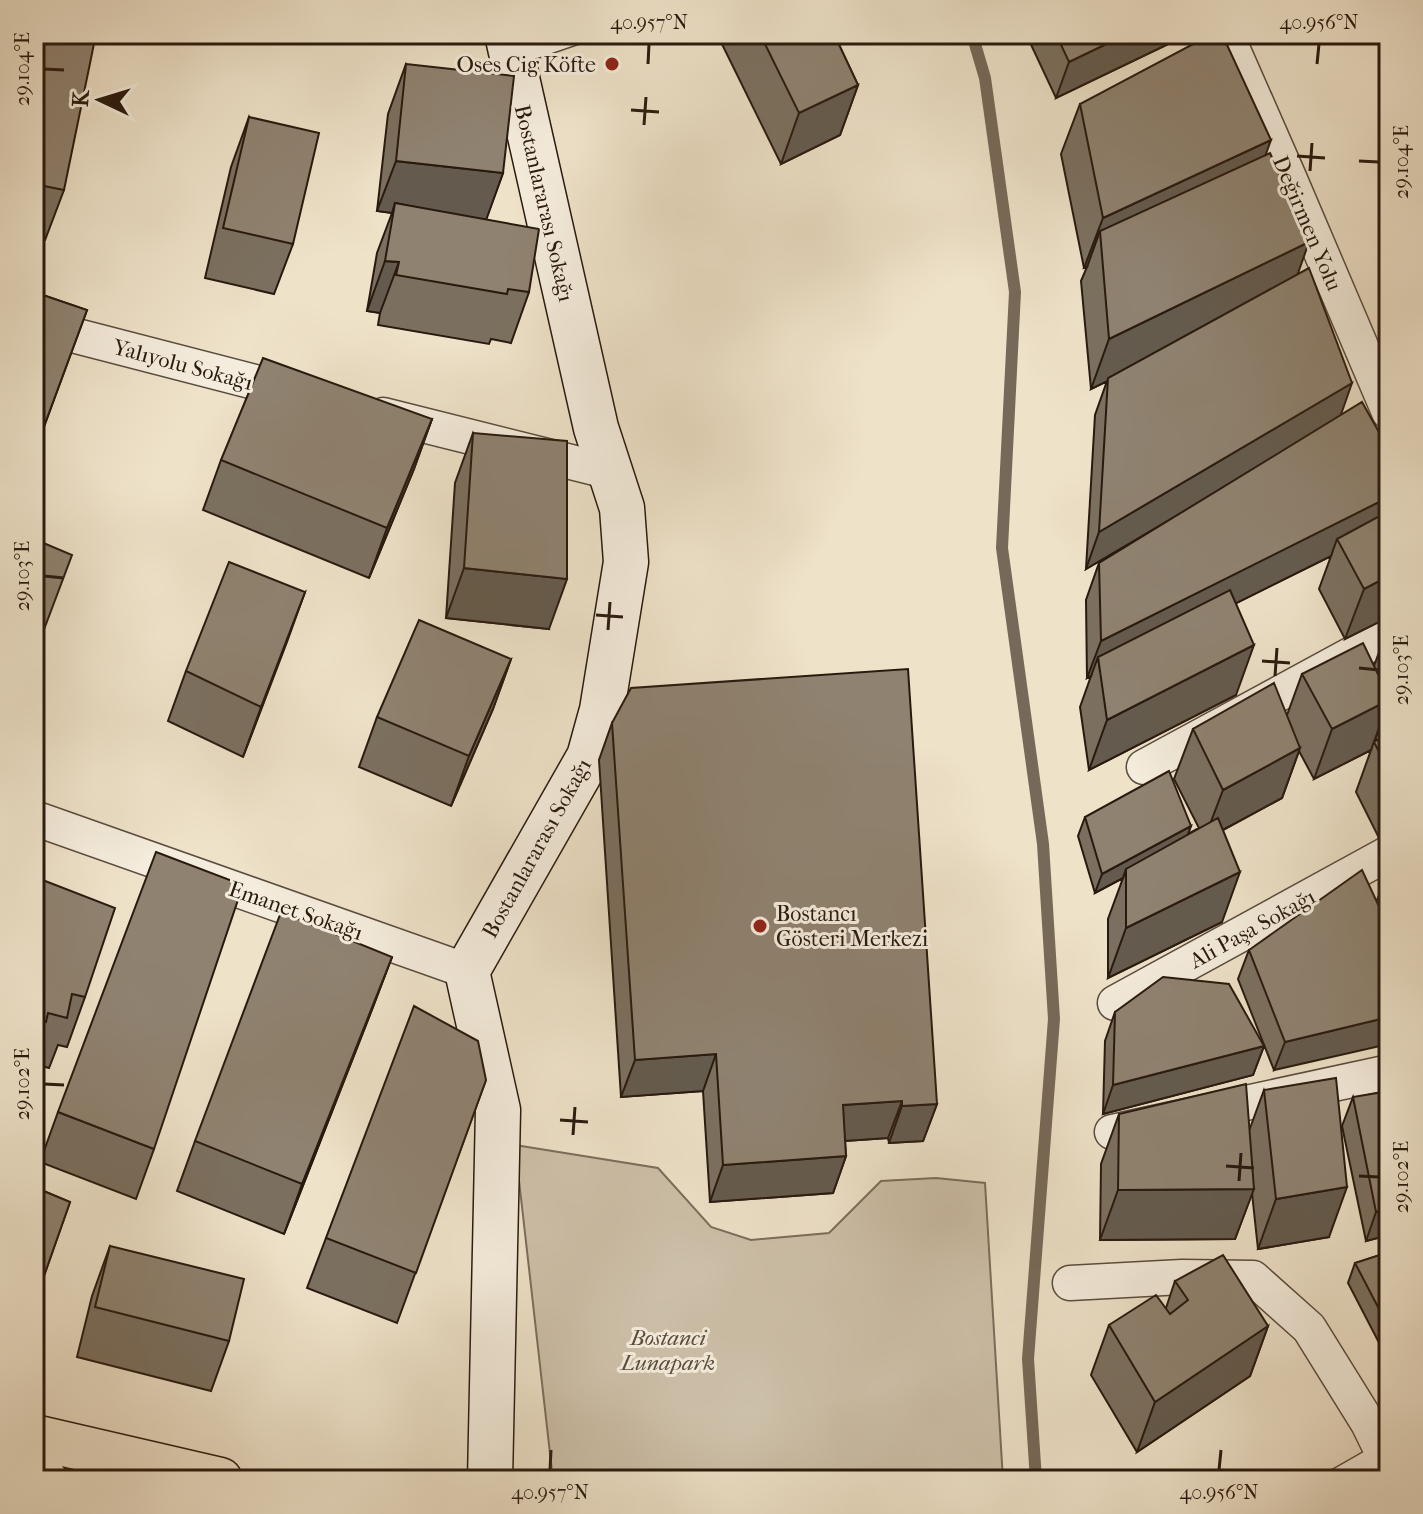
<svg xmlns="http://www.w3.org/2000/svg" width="1423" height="1514" font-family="'IM FELL French Canon',serif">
  <rect width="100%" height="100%" fill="#eee2c9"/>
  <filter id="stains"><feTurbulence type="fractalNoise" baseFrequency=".0025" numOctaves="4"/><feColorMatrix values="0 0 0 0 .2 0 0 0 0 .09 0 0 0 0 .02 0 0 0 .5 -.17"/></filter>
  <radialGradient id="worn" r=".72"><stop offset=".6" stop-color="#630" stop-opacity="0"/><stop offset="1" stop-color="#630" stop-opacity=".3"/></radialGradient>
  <path fill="#cdc0a9" stroke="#7b6d5c" stroke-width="2" d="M515,1145l143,23 53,59 40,13 78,-7 52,-52 55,-3 49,5 18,297h-450z"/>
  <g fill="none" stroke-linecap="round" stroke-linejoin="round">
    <path stroke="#776959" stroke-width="12" d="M972,34l13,44 30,214 -13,256 41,296 11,175 -26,340 8,121"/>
    <g stroke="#5a4c3e" stroke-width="21">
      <path id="lane" d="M512,57l67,-23
        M1333,1480l49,-28"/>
    </g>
    <g stroke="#5a4c3e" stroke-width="37">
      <path id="street" d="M1226,34l62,141 101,237
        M34,325l263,68
        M383,415l228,57
        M1144,767l245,-133
        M34,818l433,153
        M1115,1003l274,-150
        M1112,1132l277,-60
        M1070,1283l112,-6 71,1 56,50 59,95 21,43"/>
    </g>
    <g stroke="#291a0f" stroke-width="47">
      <path id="secondary" d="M490,1480l8,-370 -31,-139 122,-214 13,-47 24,-148 -4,-54 -26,-80 -89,-394"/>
    </g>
    <g stroke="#291a0f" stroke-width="47">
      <path id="primary" d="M34,1437l186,43
        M34,1477l11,3"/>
    </g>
    <use href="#lane" stroke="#f4ecdc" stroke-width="18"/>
    <use href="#street" stroke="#f4ecdc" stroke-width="34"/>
    <use href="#secondary" stroke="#f4ecdc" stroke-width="44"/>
    <use href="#primary" stroke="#eee2c9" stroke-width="44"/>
  </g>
  <path fill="#7b7060" stroke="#291a0f" stroke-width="2" d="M34,34l30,156 -19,50 -11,-2z
    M717,34h117l24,51 -18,50 -59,29z
    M1026,34h163l-133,64z
    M406,64l97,109 -17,46 43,73 -18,51 -20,-4 -2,5 -111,-19 2,-12 -13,-2 10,-58 15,-40 -15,-2 11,-97z
    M1080,104l186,52 32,118 42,142 49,34v167l-44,22 -26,-50 12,-33 -95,47v92l-147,75 -9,-63 11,-31 -4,2 -1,-78 13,-37 92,-56 -105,62 9,-154 12,-34 -16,8 -10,-108 6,-14 -3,1 -23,-114z
    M249,117l44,127 -19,50 -69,-16 26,-111z
    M34,292l53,18 -53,144z
    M432,419l-18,50 -45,109 -166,-68 18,-50z
    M473,433l76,196 -103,-11 9,-135z
    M305,592l-62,165 -75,-36 18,-50z
    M1389,631v100l-6,-13 -8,23 14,-8v100l-10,5 -23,-46 15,-42 -57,29 -15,-28 -17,47 -59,32 -1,92 -114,56v-59l15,-41 -28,15 -17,-57 7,-19 106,9 -3,8 11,-6 -25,-49 19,-50 94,-14 15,-41 72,-8 12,-33z
    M511,659l-18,50 -42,97 -92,-39 18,-50z
    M612,723l325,381 -14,37 -34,2 -1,-5 -43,3 1,15 -13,37 -123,9 -7,-111 -82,6 -22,-337z
    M1389,870v55l-12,-25z
    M34,894l51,103 -18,50 -9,-2 -9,23 -15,-4z
    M1389,928l-115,142 -36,-91 11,-29z
    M392,957l-19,50 -89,227 -107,-43 18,-50z
    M1115,1012l149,34 -11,29 -150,39 2,-73z
    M486,1080l-89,243 -90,-35 19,-50z
    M1264,1090l65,147 -71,12 -6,-56 -17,46 -135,1 1,-76 18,-50 130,17z
    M1353,1097l36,138 -23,6 -24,-115z
    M58,1112l96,37 -18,50 -96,-37z
    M34,1187l36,15 -36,102z
    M110,1246l119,95 -18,50 -134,-34 15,-61z
    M1389,1252v107l-1,1 -40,-77 7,-20z
    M1175,1281l93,45 -18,50 -113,76 -46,-77 18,-50 57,-17z"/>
  <path fill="#645b4e" stroke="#291a0f" stroke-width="2" d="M1127,34h62l-133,64 13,-36z
    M858,85l-18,50 -59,29 18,-51z
    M1271,140l-18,50 -153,41 -13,36 -3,1 19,-50z
    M396,161l107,12 -18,50 -90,-20 -3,10 -15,-2z
    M1309,242l-18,51 -200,96 18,-50z
    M385,261l14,1 -19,51 -13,-2z
    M1352,383l-13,37 -253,149 13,-37z
    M432,419l-18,50 -45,109 18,-50z
    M1389,497v30l-52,12 -6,17 -231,115 -2,-14 -7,19 -4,2 14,-37z
    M464,568l103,11 -18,50 -103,-11z
    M1389,576v41l-44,22 19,-50z
    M305,592l-18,50 -44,115 18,-50z
    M1254,645l-18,50 -147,75 18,-50z
    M511,659l-18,50 -42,97 18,-50z
    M1389,700l-18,50 -57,29 18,-50z
    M1300,748l-18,50 -78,42 19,-50z
    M1389,811v22l-10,5z
    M1191,826l-7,19 -58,24 -3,9 -28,15 7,-19z
    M1240,872l-18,50 -114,56 18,-50z
    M392,957l-19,50 -89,227 18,-50z
    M1389,1017v27l-115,26 11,-28z
    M1264,1046l-11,29 -150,39 10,-29z
    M716,1054l-13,37 -82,6 14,-37z
    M902,1101l-14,37 -58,4 13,-37z
    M937,1104l-14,37 -34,2 13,-37z
    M846,1156l-13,37 -123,9 13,-37z
    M1347,1187l-18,50 -71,12 18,-50z
    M1254,1189l-19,50 -135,1 18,-50z
    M1389,1209v26l-23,6 10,-29z
    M1268,1326l-18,50 -113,76 18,-50z"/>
  <path fill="#8f8270" stroke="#291a0f" stroke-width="2" d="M34,34h62l-32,156 -30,-6z
    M760,34h74l24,51 -59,28z
    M1056,34h71l-58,28z
    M1212,34h10l49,106 -168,78 -23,-114z
    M406,64l108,12 -11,97 -107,-12z
    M249,117l70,16 -26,111 -70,-16z
    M1270,153l39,89 -200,97 -9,-108z
    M395,203l144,26 -10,63 -21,-3 -1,5 -111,-19 3,-13 -14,-1z
    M1309,268l43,115 -253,149 9,-154z
    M34,292l53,18 -44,119 -9,-2z
    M263,358l169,61 -45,109 -166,-68z
    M1362,402l27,48v47l-288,144 -2,-78z
    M473,433l94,8v138l-103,-11z
    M1389,511v65l-25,13 -27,-50z
    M34,539l38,16 -38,101z
    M229,562l76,30 -44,115 -75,-36z
    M1230,590l24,55 -147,75 -9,-63z
    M419,620l92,39 -42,97 -92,-39z
    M1363,643l26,54v3l-57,29 -30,-55z
    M908,669l29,435 -35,2v-5l-59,4 3,51 -123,9 -7,-111 -81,6 -23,-337 19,-35z
    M1274,683l26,65 -77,42 -30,-61z
    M1389,733v39l-15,-30z
    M1169,771l22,55 -89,48 -17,-57z
    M1218,818l22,54 -114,56v-59z
    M156,852l87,33 -89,264 -96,-37z
    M1362,870l27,58v89l-104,25 -36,-92z
    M40,879l75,29 -30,89 -13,-3 -5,24 -19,-5 -2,9 -12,-4v-123z
    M281,912l111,45 -90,227 -107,-43z
    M1163,977l66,7 35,62 -151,39 2,-73z
    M414,1006l64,35 8,39 -70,193 -90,-35z
    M1336,1078l11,109 -71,12 -12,-109z
    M1246,1084l8,105 -136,1 1,-76z
    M1389,1091v118l-13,3 -23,-115z
    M34,1187l36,15 -32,91 -4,-1z
    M110,1246l134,33 -15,62 -134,-34z
    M1389,1252v76l-34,-65z
    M1223,1255l45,71 -113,76 -46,-77 47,-30 14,19 18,-14 -13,-19z"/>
  <path fill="none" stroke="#291a0f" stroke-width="3" d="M648,64l1,-20M1317,64l2,-20M44,69l20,1M631,110l28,2M644,125l2,-28M1297,156l28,2M1359,161l20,1M1310,171l2,-28M44,576l20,2M596,615l27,2M608,630l2,-28M1262,661l28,2M1359,668l20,2M1275,676l2,-28M44,1084l20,1M560,1120l28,2M573,1135l2,-28M1226,1166l28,2M1359,1176l20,1M1239,1181l2,-28M550,1470l1,-20M1219,1470l2,-20"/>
  <g fill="#8f2418" stroke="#f4ecdc" stroke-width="3">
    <circle cx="612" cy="64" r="8"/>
    <circle cx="760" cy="926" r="8"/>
  </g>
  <g text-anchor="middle" stroke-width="6" stroke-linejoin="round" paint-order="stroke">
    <g font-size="22" fill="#291a0f" stroke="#f4ecdc" text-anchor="end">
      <text x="596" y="72">Oses Cig Köfte</text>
      <text x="776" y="921" text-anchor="start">Bostancı<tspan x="776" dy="25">Gösteri Merkezi</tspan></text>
    </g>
    <g font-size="22" fill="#291a0f" stroke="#f4ecdc">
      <text transform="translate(545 203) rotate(77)" y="8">Bostanlararası Sokağı</text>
      <text transform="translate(1308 223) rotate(67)" y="8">Değirmen Yolu</text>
      <text transform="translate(183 364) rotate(15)" y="8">Yalıyolu Sokağı</text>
      <text transform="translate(536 848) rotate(-61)" y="8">Bostanlararası Sokağı</text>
      <text transform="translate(296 910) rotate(19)" y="8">Emanet Sokağı</text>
      <text transform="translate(1252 928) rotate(-29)" y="8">Ali Paşa Sokağı</text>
    </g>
    <g font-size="22" font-style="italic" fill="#5a4c3d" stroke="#f4ecdc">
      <text x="668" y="1345">Bostanci<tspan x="668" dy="25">Lunapark</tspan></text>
    </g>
  </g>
  <rect width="1423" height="1514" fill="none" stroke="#eee2c9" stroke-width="88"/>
  <g transform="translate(100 100) rotate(274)" stroke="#f4ecdc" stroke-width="6" paint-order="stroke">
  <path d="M0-6L14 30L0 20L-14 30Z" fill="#291a0f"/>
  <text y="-12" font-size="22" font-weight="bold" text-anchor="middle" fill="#291a0f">K</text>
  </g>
  <rect x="44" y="44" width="1335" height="1426" fill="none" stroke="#291a0f" stroke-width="3"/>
  <g font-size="20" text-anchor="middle" fill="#291a0f">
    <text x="649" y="29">40.957°N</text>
    <text x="1319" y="29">40.956°N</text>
    <text transform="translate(22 69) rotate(-90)" y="7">29.104°E</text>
    <text transform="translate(1401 162) rotate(-90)" y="7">29.104°E</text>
    <text transform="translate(22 576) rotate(-90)" y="7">29.103°E</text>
    <text transform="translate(1401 670) rotate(-90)" y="7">29.103°E</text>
    <text transform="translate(22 1084) rotate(-90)" y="7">29.102°E</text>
    <text transform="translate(1401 1177) rotate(-90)" y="7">29.102°E</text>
    <text x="550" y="1499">40.957°N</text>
    <text x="1219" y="1499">40.956°N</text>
  </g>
  <rect width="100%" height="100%" filter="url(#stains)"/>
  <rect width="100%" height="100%" fill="url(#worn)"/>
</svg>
